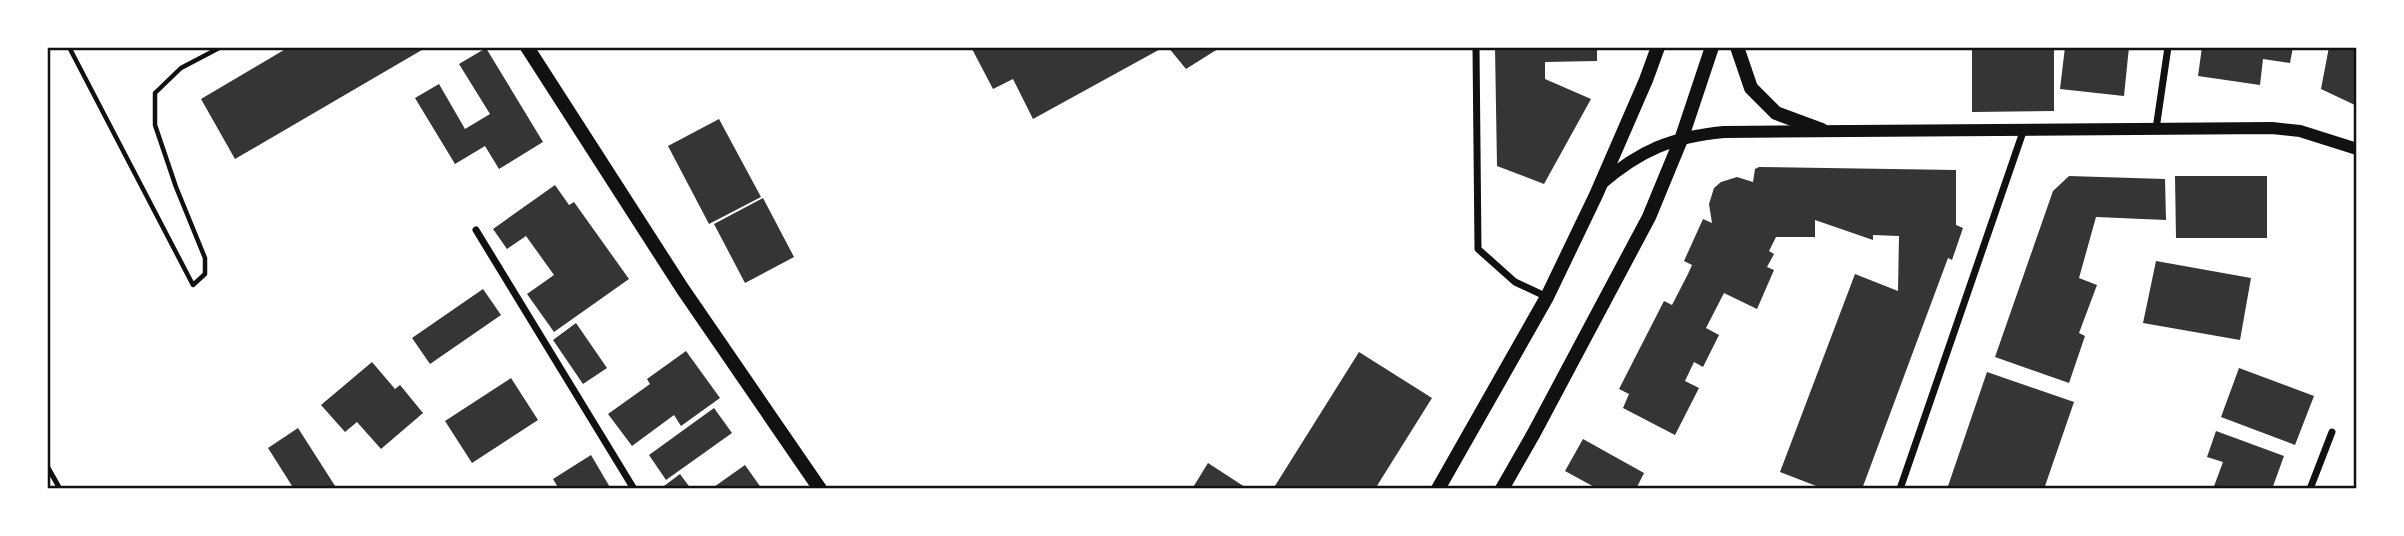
<svg xmlns="http://www.w3.org/2000/svg" width="2404" height="536" font-family="'Roboto Condensed',sans-serif">
  <rect width="100%" height="100%" fill="#fff"/>
  <path fill="#353535" d="M289,47h138l-192,112 -34,-60z
    M971,47h193l-131,72 -20,-40 -20,10z
    M1168,47h53l-35,22z
    M1495,47h102v14l-52,1v17l46,20 -47,85 -47,-18z
    M1972,47h82v64l-82,1z
    M2065,47h64l-5,49 -64,-7z
    M2202,47h91l-3,16 -27,-4 -3,26 -62,-9z
    M2329,47h28v59l-36,-17z
    M486,48l57,94 -44,27 -14,-23 -30,18 -40,-66 24,-14 26,45 25,-15 -31,-50z
    M719,119l42,78 -52,27 -41,-78z
    M1759,167l197,3v55l7,3 -11,32 -4,-2 -86,231h-38l-44,-17 75,-198 43,17 1,-55 -26,-1v5l-58,-20v17h-39l-7,14 5,3 -7,13 7,3 -17,39 -33,-16 -18,35 13,7 -16,32 -9,-5 -9,19 14,7 -24,47 -52,-27 6,-14 -10,-5 45,-88 8,4 16,-31 4,-9 -8,-4 19,-42 9,4 -3,-19 5,-16 7,-6 16,-5 16,5 2,-13z
    M2069,176l96,3 1,41 -70,-3 -17,61 18,7 -18,48 6,3 -16,47 -74,-26 58,-166z
    M2175,176h92v62h-91z
    M555,185l14,20 5,-3 55,77 -75,53 -27,-38 27,-19 -28,-39 -19,13 -14,-20z
    M763,198l31,59 -49,26 -31,-59z
    M2156,261l95,17 -11,62 -97,-17z
    M483,289l18,26 -71,49 -18,-26z
    M576,323l31,45 -24,16 -30,-44z
    M686,351l34,47 -39,28 -7,-11 -42,31 -24,-32 42,-30 -3,-5z
    M1359,352l73,46 -57,91h-102z
    M372,362l23,27 5,-4 23,28 -42,36 -24,-27 -12,10 -24,-27z
    M2239,368l75,28 -19,49 -74,-28z
    M1987,372l87,30 -30,87h-97z
    M511,378l27,42 -66,43 -27,-42z
    M714,408l18,25 -66,47 -17,-25z
    M298,428l39,61h-43l-26,-41z
    M2216,431l68,25 -12,33h-59l10,-27 -16,-5z
    M1583,439l61,34 -8,16h-38l-33,-18z
    M591,455l20,34h-52l-6,-10z
    M1208,463l40,26h-56z
    M745,465l17,24h-51z
    M680,474l11,15h-31z"/>
  <g fill="none" stroke-linecap="round" stroke-linejoin="round">
    <path stroke="#111" stroke-width="4.5" d="M69,47l124,238 12,-11v-16l-29,-71 -21,-62v-32l26,-25 40,-21"/>
    <path stroke="#111" stroke-width="5" d="M47,466l13,23"/>
    <path stroke="#111" stroke-width="7" d="M1476,47l2,202 37,33 32,15
      M2156,129l12,-82
      M476,230l158,259
      M1900,489l124,-360
      M2310,489l22,-57"/>
    <path stroke="#111" stroke-width="12" d="M1601,184c39,-34 71,-47 123,-52l548,-4 28,3 57,18"/>
    <path stroke="#111" stroke-width="14" d="M527,47l155,241 138,201
      M1737,47l14,41 25,25 46,17
      M1438,489l109,-192 49,-102 50,-115 12,-33
      M1502,489l32,-56 115,-216 33,-80 30,-90"/>
  </g>
  <rect width="2404" height="536" fill="none" stroke="#ffffff" stroke-width="98"/>
  <rect x="49" y="49" width="2306" height="438" fill="none" stroke="#111" stroke-width="2.5"/>
</svg>
